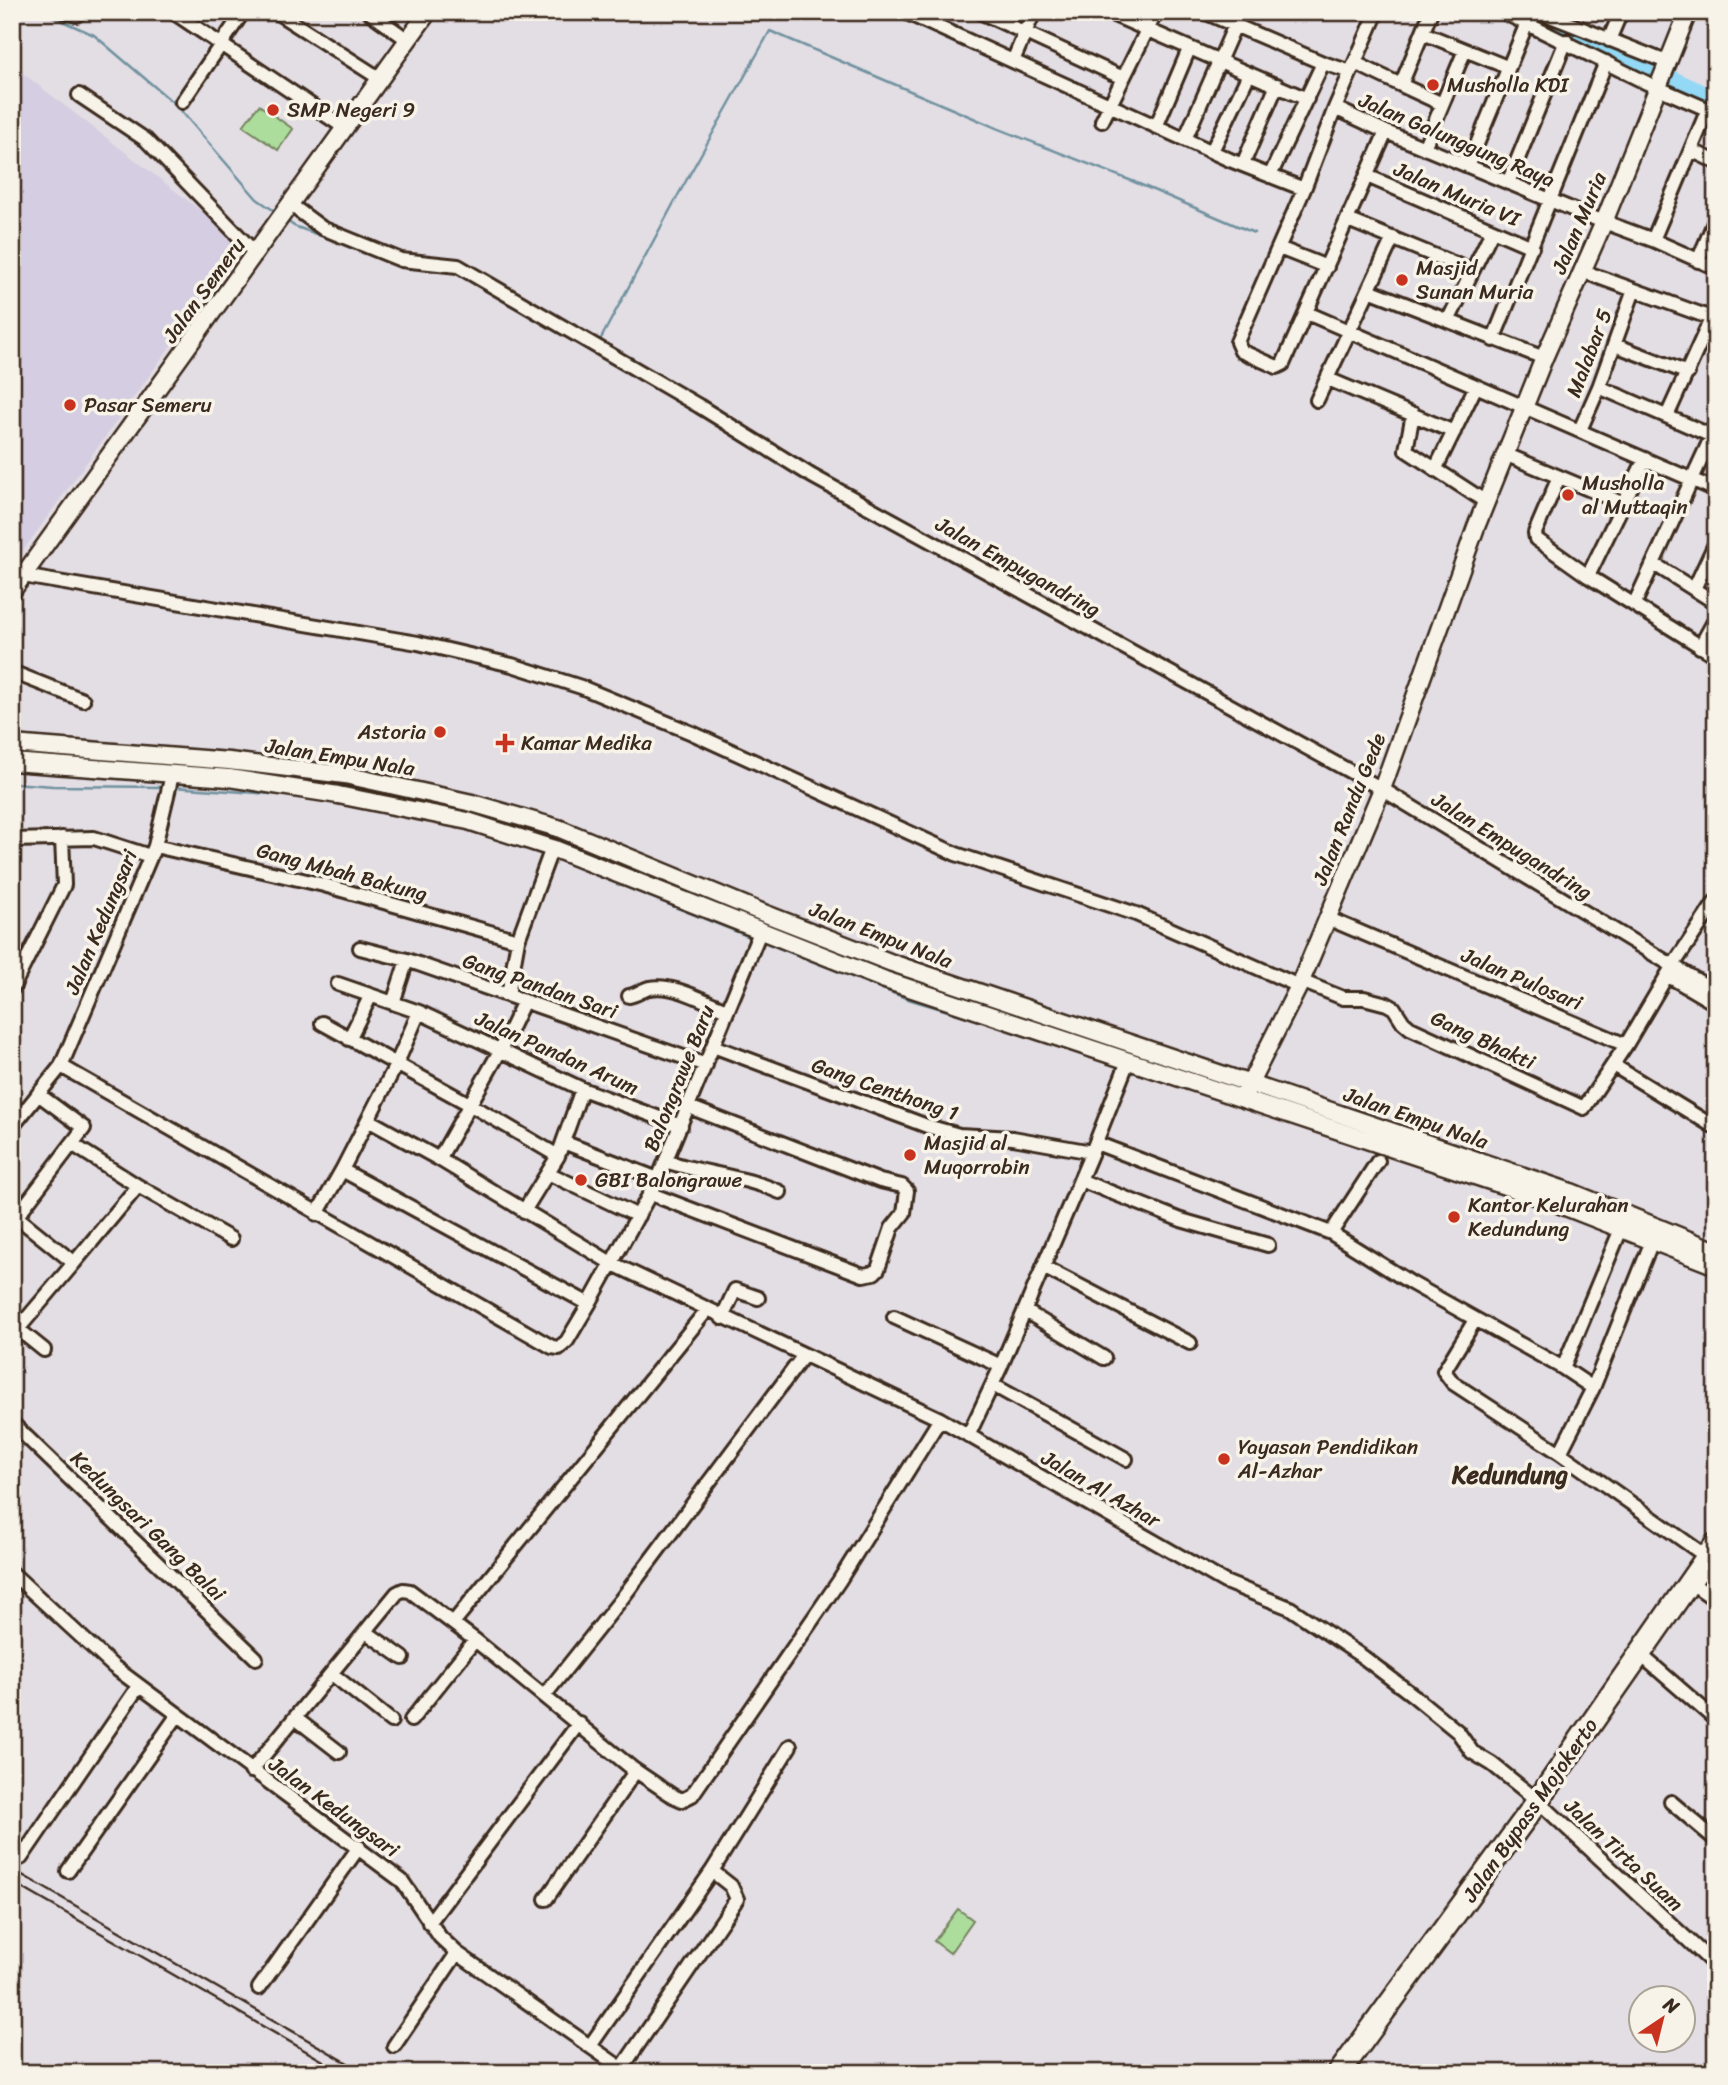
<svg xmlns="http://www.w3.org/2000/svg" width="1728" height="2085" font-family="Sriracha,sans-serif">
  <rect width="100%" height="100%" fill="#e3dde4"/>
  <filter id="ink" filterUnits="userSpaceOnUse"><feTurbulence type="fractalNoise" baseFrequency=".0143" numOctaves="2"/><feDisplacementMap in="SourceGraphic" scale="14" xChannelSelector="R" yChannelSelector="G"/><feConvolveMatrix kernelMatrix="1 2 1 2 8 2 1 2 1" color-interpolation-filters="sRGB"/></filter>
  <g filter="url(#ink)">
    <path fill="#d5cde1" d="M12,65l232,179 -232,322z"/>
    <path fill="#addd9d" stroke="#74845e" stroke-width="2" d="M259,105l34,24 -15,21 -35,-24z
      M958,1909l15,11 -23,33 -16,-12z"/>
    <g fill="none" stroke-linecap="round" stroke-linejoin="round">
      <path stroke="#70929f" stroke-width="2.5" d="M42,12l52,23 82,70 81,94 19,13
        M287,221l7,5 71,26
        M449,271l17,6
        M562,333l32,20
        M598,344l79,-147 93,-166 229,98 133,52 122,52
        M12,783l41,3 113,1
        M173,787l112,8
        M319,800l89,17
        M460,827l86,29
        M553,858l202,81
        M761,941l147,58 100,30"/>
      <path stroke="#93d8f5" stroke-width="18" d="M1524,12l192,88"/>
      <g stroke="#3b2a1e" stroke-width="18">
        <path id="street" d="M66,12l10,3 5,-3
          M173,12l172,116
          M276,12l103,66
          M369,12l39,28
          M905,12l325,148 74,29
          M980,12l143,66
          M1107,12l200,87
          M1204,12l119,51 28,9
          M1377,12l-42,96 -31,81 -67,153 4,9 36,16 6,-3 103,-232
          M1503,12l144,71 69,30
          M1540,12l129,51
          M1423,33l84,34
          M1609,40l12,-28
          M1013,61l21,-49
          M1355,63l46,22 30,-73
          M1401,85l41,19
          M79,95l67,45 110,114
          M182,102l61,-90
          M1335,108l51,24 205,85 62,23 63,28
          M1102,121l54,-109
          M1156,127l33,-78
          M1185,139l50,-114
          M1424,148l41,-98
          M1691,150l25,12
          M1212,151l37,-77
          M1243,164l34,-79
          M1468,166l59,-143
          M1270,176l53,-113
          M1367,176l165,71
          M1508,183l58,-142
          M291,205l31,23 79,32 57,6 241,140 113,70 570,313 334,203
          M1348,220l124,51
          M1653,240l55,-131
          M1279,248l48,19
          M1698,261l18,-43
          M1582,271l129,47
          M1369,290l175,68
          M1307,313l409,177
          M1448,321l44,-90
          M1493,340l113,-278
          M1615,345l73,28
          M1328,379l126,53
          M1599,387l113,49
          M1317,400l76,-162
          M1413,414l-7,36 80,52
          M1667,416l49,-108
          M1580,430l19,-43 35,-97
          M1507,455l117,49
          M1435,470l41,-84
          M1559,477l-24,56 1,6 52,37 128,80
          M1654,564l62,39
          M23,576l395,67 94,22 69,22 111,46 264,121 180,60 163,72
          M1588,576l57,-117
          M1694,589l22,-47
          M1634,605l82,-178
          M1700,647l16,-29
          M12,672l71,28
          M12,840l82,-2 56,18
          M155,846l169,39 194,55
          M1327,918l299,127 46,-78 44,-66
          M360,948l47,12 299,105
          M1667,975l49,29
          M1301,981l42,17h21l23,6 7,4 9,14 7,6 174,80 42,-63
          M338,984l81,28 163,77 99,37
          M12,989l52,-104 -2,-47
          M508,995l10,-55 34,-92
          M629,996c8,-1 14,-7 21,-8 24,-5 55,14 77,22
          M393,1003l14,-43
          M419,1012l-22,51 -55,107 247,134
          M322,1023l149,82 87,51
          M349,1039l21,-42
          M713,1046l214,80 32,9 54,3 79,14
          M1613,1065l103,63
          M61,1066l491,281 7,1 8,-7 22,-37 69,-125 102,-247
          M368,1120l71,39 172,104 329,156 285,163 65,26 73,49 51,39 44,36 14,20 20,12 46,37 178,165
          M12,1127l49,-61 94,-220 17,-71
          M563,1142l95,37
          M1096,1143l235,90 80,50 152,85 30,20 -33,65
          M72,1144l66,42 93,53
          M439,1159l61,-108 24,-50
          M666,1161c37,13 78,15 114,31
          M548,1173l90,43
          M1080,1180l101,40 87,25
          M651,1194l212,81 11,-2 4,-4 14,-41 12,-15 3,-22 -5,-5 -22,-5 -191,-74
          M524,1211l34,-55 24,-67
          M12,1213l62,50 64,-77
          M317,1214l25,-44
          M17,1216l67,-88 -46,-34
          M1331,1233l47,-72
          M1043,1267l147,76
          M1025,1311l79,47
          M894,1317l107,49
          M722,1318l13,-28 23,8
          M1475,1320l-31,51 9,12 107,70 147,104
          M13,1325l31,25
          M18,1329l56,-66
          M1563,1368l58,-139
          M993,1385l133,74
          M1593,1388l59,-147
          M12,1423l244,235
          M969,1434l32,-68 91,-214 36,-91
          M12,1573l102,94 288,214 38,56 17,16 171,120
          M1690,1582l26,18
          M453,1623l254,-313
          M366,1632l37,26
          M1640,1654l76,66
          M332,1674l59,47
          M544,1696l76,-95 184,-246
          M295,1718l44,34
          M411,1720l64,-80
          M633,1769l40,27 9,4 10,-5 147,-214 101,-162
          M251,1771l146,-178 6,-3 7,1 65,49 158,129 -1,7 -86,123
          M1671,1802l45,38
          M21,1858l117,-171
          M68,1871l109,-155
          M712,1871l78,-125
          M429,1923l150,-200
          M259,1988l100,-141
          M394,2046l63,-93
          M590,2046l122,-175 19,15 6,13 -115,169"/>
      </g>
      <g stroke="#3b2a1e" stroke-width="21">
        <path id="secondary" d="M12,591l416,-579
          M12,744l217,17 116,14 127,28 86,25 208,86 126,49 679,229 145,59
          M12,762l217,16 109,17 130,26 84,27 333,132 665,221 166,65
          M1246,1091l53,-105 83,-197 94,-262 68,-169 60,-136 84,-210"/>
      </g>
      <g stroke="#3b2a1e" stroke-width="26">
        <path id="highway" d="M1339,2073l193,-264 184,-265"/>
      </g>
      <use href="#street" stroke="#f7f3e8" stroke-width="12"/>
      <use href="#secondary" stroke="#f7f3e8" stroke-width="16"/>
      <use href="#highway" stroke="#f7f3e8" stroke-width="21"/>
      <path stroke="#3b2a1e" stroke-width="2.5" d="M12,1869l353,204
        M12,1882l313,180"/>
    </g>
  </g>
  <g fill="#c8321e" stroke="#f7f3e8" stroke-width="2.5">
    <circle cx="1433" cy="85" r="7"/>
    <circle cx="273" cy="110" r="7"/>
    <circle cx="1402" cy="280" r="7"/>
    <circle cx="70" cy="405" r="7"/>
    <circle cx="1568" cy="495" r="7"/>
    <circle cx="440" cy="732" r="7"/>
    <path d="M501.5 732.5h7v7h7v7h-7v7h-7v-7h-7v-7h7z"/>
    <circle cx="910" cy="1155" r="7"/>
    <circle cx="581" cy="1180" r="7"/>
    <circle cx="1454" cy="1217" r="7"/>
    <circle cx="1224" cy="1459" r="7"/>
  </g>
  <g text-anchor="middle" stroke-width="7" stroke-linejoin="round" paint-order="stroke">
    <g font-size="21" fill="#3b2a1e" stroke="#f7f3e8" text-anchor="start">
      <text x="1447" y="92">Musholla KDI</text>
      <text x="287" y="117">SMP Negeri 9</text>
      <text x="1416" y="275">Masjid<tspan x="1416" dy="24">Sunan Muria</tspan></text>
      <text x="84" y="412">Pasar Semeru</text>
      <text x="1582" y="490">Musholla<tspan x="1582" dy="24">al Muttaqin</tspan></text>
      <text x="426" y="739" text-anchor="end">Astoria</text>
      <text x="521" y="750">Kamar Medika</text>
      <text x="924" y="1150">Masjid al<tspan x="924" dy="24">Muqorrobin</tspan></text>
      <text x="595" y="1187">GBI Balongrawe</text>
      <text x="1468" y="1212">Kantor Kelurahan<tspan x="1468" dy="24">Kedundung</tspan></text>
      <text x="1238" y="1454">Yayasan Pendidikan<tspan x="1238" dy="24">Al-Azhar</tspan></text>
    </g>
    <g font-size="21" fill="#3b2a1e" stroke="#f7f3e8">
      <text transform="translate(1457 140) rotate(23)" y="7">Jalan Galunggung Raya</text>
      <text transform="translate(1457 194) rotate(23)" y="7">Jalan Muria VI</text>
      <text transform="translate(1579 223) rotate(-67)" y="7">Jalan Muria</text>
      <text transform="translate(204 290) rotate(-54)" y="7">Jalan Semeru</text>
      <text transform="translate(1589 353) rotate(-69)" y="7">Malabar 5</text>
      <text transform="translate(1018 567) rotate(29)" y="7">Jalan Empugandring</text>
      <text transform="translate(340 757) rotate(9)" y="7">Jalan Empu Nala</text>
      <text transform="translate(1349 809) rotate(-68)" y="7">Jalan Randu Gede</text>
      <text transform="translate(1512 846) rotate(32)" y="7">Jalan Empugandring</text>
      <text transform="translate(342 872) rotate(15)" y="7">Gang Mbah Bakung</text>
      <text transform="translate(101 922) rotate(-67)" y="7">Jalan Kedungsari</text>
      <text transform="translate(881 935) rotate(21)" y="7">Jalan Empu Nala</text>
      <text transform="translate(1522 979) rotate(23)" y="7">Jalan Pulosari</text>
      <text transform="translate(540 986) rotate(19)" y="7">Gang Pandan Sari</text>
      <text transform="translate(1483 1040) rotate(25)" y="7">Gang Bhakti</text>
      <text transform="translate(557 1053) rotate(24)" y="7">Jalan Pandan Arum</text>
      <text transform="translate(679 1078) rotate(-68)" y="7">Balongrawe Baru</text>
      <text transform="translate(885 1089) rotate(19)" y="7">Gang Centhong 1</text>
      <text transform="translate(1416 1118) rotate(19)" y="7">Jalan Empu Nala</text>
      <text transform="translate(1101 1489) rotate(30)" y="7">Jalan Al Azhar</text>
      <text transform="translate(148 1526) rotate(44)" y="7">Kedungsari Gang Balai</text>
      <text transform="translate(334 1807) rotate(36)" y="7">Jalan Kedungsari</text>
      <text transform="translate(1530 1810) rotate(-55)" y="7">Jalan Bypass Mojokerto</text>
      <text transform="translate(1624 1855) rotate(43)" y="7">Jalan Tirta Suam</text>
    </g>
    <g font-size="24" font-weight="bold" fill="#3b2a1e" stroke="#f7f3e8">
      <text x="1510" y="1483">Kedundung</text>
    </g>
  </g>
  <rect width="1728" height="2085" fill="none" stroke="#f7f3e8" stroke-width="42"/>
  <rect x="21" y="21" width="1686" height="2043" fill="none" stroke="#3b2a1e" stroke-width="2.5" filter="url(#ink)"/>
  <g transform="translate(1662 2019) rotate(35)"><circle r="33" fill="#f7f3e8" stroke="#aca397" stroke-width="2"/>
  <path d="M0-5L12 26L0 18L-12 26Z" fill="#c8321e"/>
  <text y="-10" font-size="19" font-weight="bold" text-anchor="middle" fill="#3b2a1e">N</text>
  </g>
</svg>
